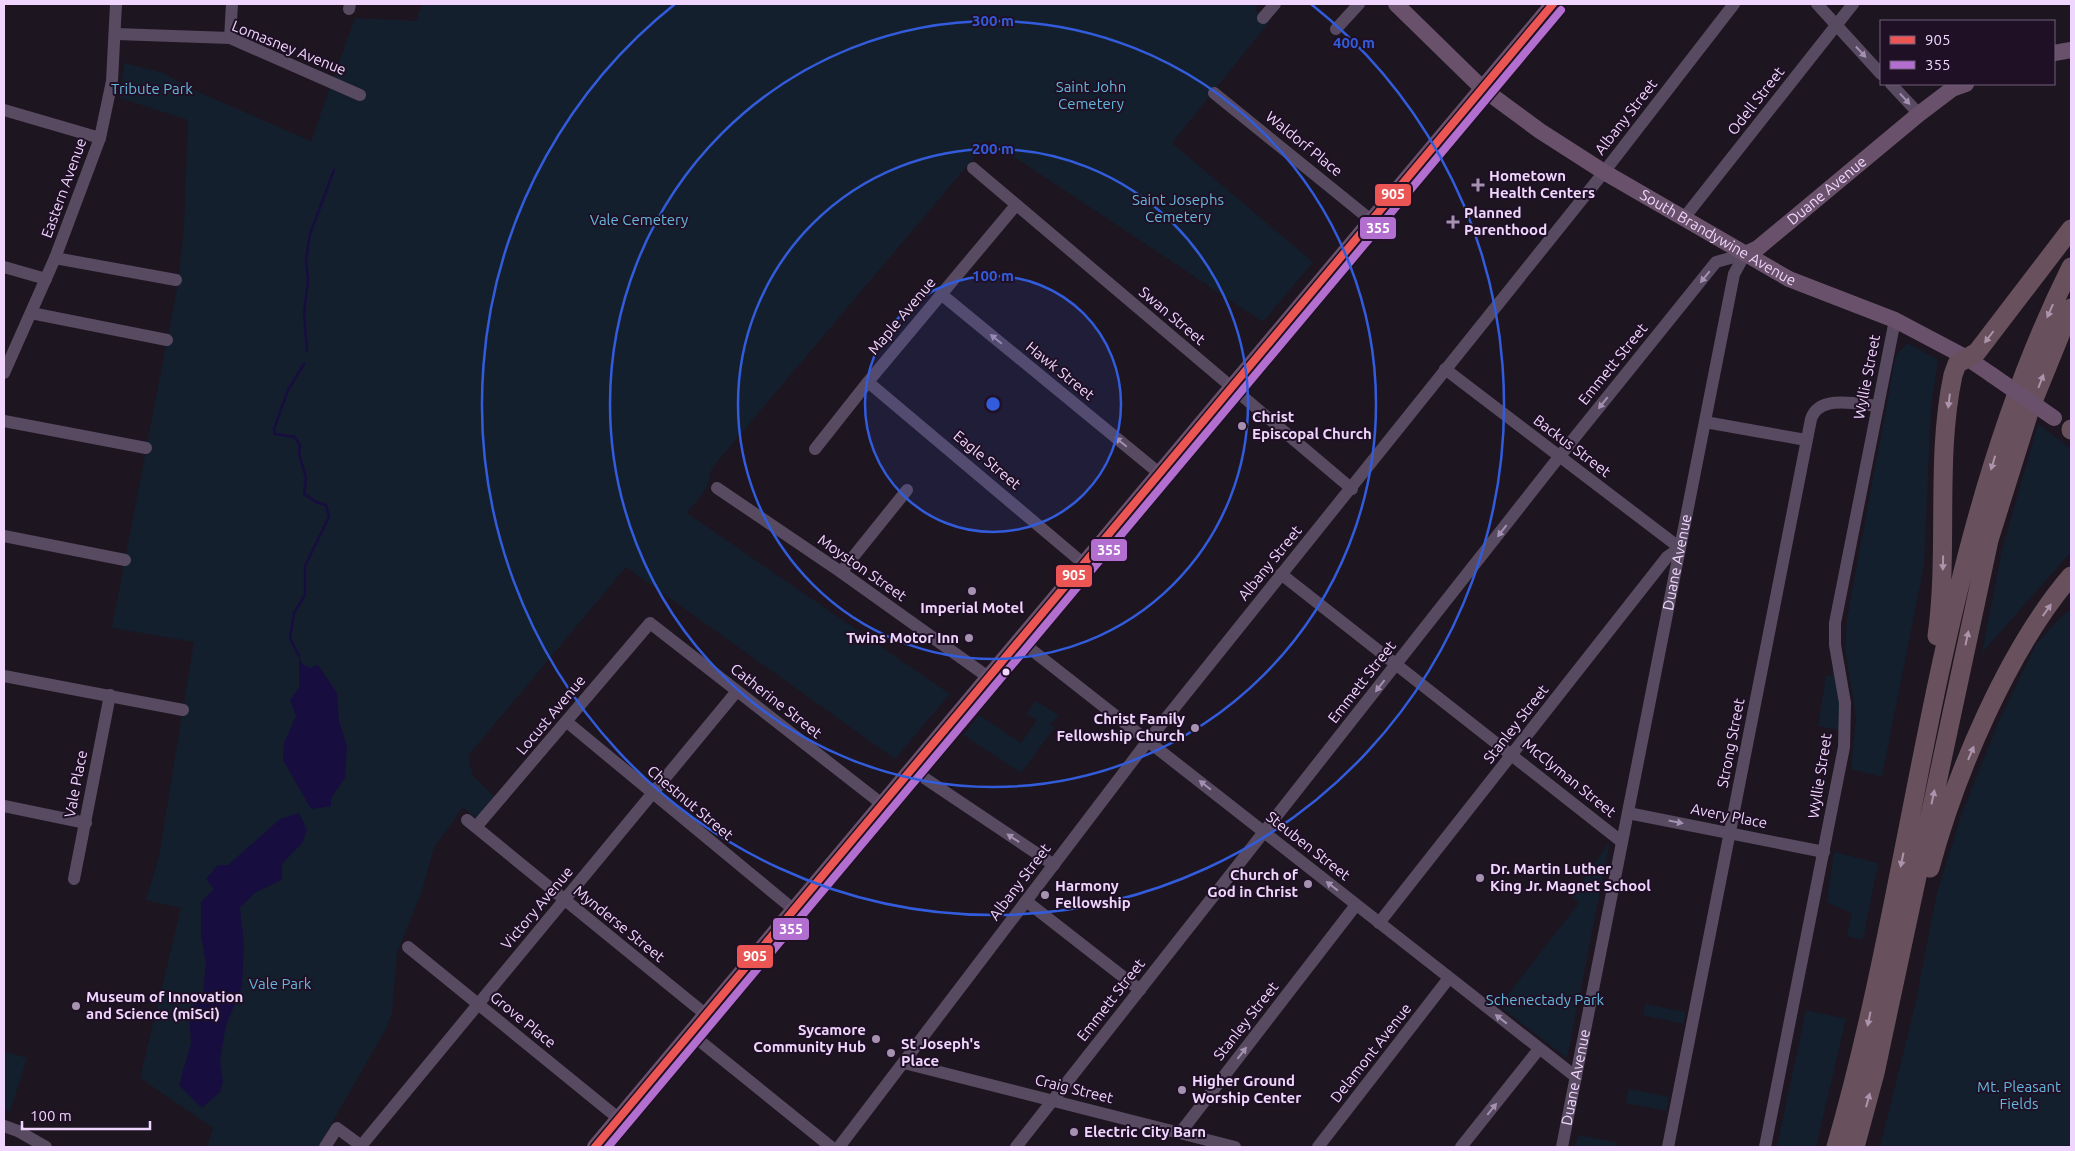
<svg xmlns="http://www.w3.org/2000/svg" width="2075" height="1151" font-family="Ubuntu,sans-serif">
  <rect width="100%" height="100%" fill="#1d1520"/>
  <path fill="#141f2d" d="M422,4h837l-4,5 14,13 -97,121 141,119 -50,60 -274,-182 -277,328 -5,20 -20,25 263,181 -55,65 -269,-192 -158,189 5,20 23,22 -18,22 -15,-13 -29,41 -12,43 -25,62 -5,60 -6,16 -68,118h-111l6,-19 -73,-50 41,-170 -35,-8 13,-44 35,-214 -82,-14 66,-345 6,-53 4,-110 -68,-22 4,-35 40,10 25,15 122,53 44,-123 61,3z
    M1908,343l30,17 -7,46 -7,160 -42,211 -31,-8 5,-52 -11,-68 2,-30 49,-264z
    M2038,424l33,25v103l-89,101 20,-103z
    M2071,609v538h-191l35,-141 22,-113 24,-77 37,-93 38,-79 27,-29z
    M1833,657l6,29v44l-21,-4 8,-50h6z
    M1036,701l23,14 -9,9 5,3 -34,46 -58,-38 16,-20 42,28 16,-23 -11,-6z
    M1610,841l-43,217 -68,-52 80,-103 -7,-6z
    M1834,852l44,11 -15,77 -16,-4 5,-22 -25,-12z
    M1645,1004l41,8 -3,12 -40,-9z
    M1806,1010l40,9 -30,128h-39z
    M4,1051l23,7 -17,54 -6,-2z
    M1629,1089l40,8 -2,14 -41,-8z
    M1578,1135l40,8 -1,4h-42z"/>
  <path fill="#170d3f" d="M299,656l3,8 8,4 8,-3 19,28 2,28 8,25 -2,32 -14,20v8l-20,3 -28,-49 1,-17 12,-27 -6,-16 9,-12z
    M299,813l8,17 -5,13 -20,21v16l-26,12 -16,16 4,35 -2,44 -16,38 -6,36 3,21 -3,10 -18,16 -23,-23 12,-41 -2,-32 14,-19 3,-30 -5,-27v-34l13,-13 -8,-10 12,-14h10l52,-46z"/>
  <g fill="none" stroke-linecap="round" stroke-linejoin="round">
    <path stroke="#170d3f" stroke-width="2.5" d="M307,351l-3,-37 4,-34 -2,-19 4,-27 24,-64
      M299,656l-9,-18 2,-13 2,-12 11,-18v-29l24,-49 -3,-12 -10,-3 -12,-8 2,-16 -7,-25 1,-8 -6,-8 -19,-3 -1,-5 14,-39 16,-26"/>
    <g stroke="#584a61" stroke-width="12">
      <path d="M1817,4l64,70"/>
      <path d="M349,9l1,-5"/>
      <path d="M1263,18l12,-14"/>
      <path d="M1336,29l23,-25"/>
      <path d="M116,34l114,4 130,57"/>
      <path d="M230,38l2,-34"/>
      <path d="M1891,84l28,30"/>
      <path d="M1214,93l158,128"/>
      <path d="M4,110l96,28"/>
      <path d="M973,168l379,321"/>
      <path d="M1684,218l169,-214"/>
      <path d="M55,258l121,22"/>
      <path d="M4,267l42,12"/>
      <path d="M941,294l218,179"/>
      <path d="M31,313l136,27"/>
      <path d="M4,373l51,-115 45,-120 12,-57 4,-77"/>
      <path d="M868,382l216,182"/>
      <path d="M4,421l142,27"/>
      <path d="M1705,422l101,18"/>
      <path d="M815,449l53,-67 148,-177"/>
      <path d="M717,488l124,84 147,105"/>
      <path d="M4,536l121,24"/>
      <path d="M841,572l66,-82"/>
      <path d="M1281,574l341,268"/>
      <path d="M1019,640l557,437"/>
      <path d="M4,676l179,34"/>
      <path d="M567,722l226,187"/>
      <path d="M911,769l143,96"/>
      <path d="M4,806l82,17"/>
      <path d="M1628,813l196,39"/>
      <path d="M467,820l238,194"/>
      <path d="M476,827l174,-204 232,181"/>
      <path d="M74,879l36,-184"/>
      <path d="M1026,901l114,89"/>
      <path d="M1379,923l288,-366 13,-9 -235,-179"/>
      <path d="M408,947l210,171"/>
      <path d="M690,1033l141,114"/>
      <path d="M904,1063l331,84"/>
      <path d="M4,1126l14,5 28,16"/>
      <path d="M1180,1133l176,-228"/>
      <path d="M361,1146l376,-455"/>
      <path d="M325,1147l12,-19 26,19"/>
      <path d="M839,1147l308,-405 457,-570 130,-168"/>
      <path d="M1016,1147l543,-690 157,-195 29,-8"/>
      <path d="M1318,1147l131,-169"/>
      <path d="M1461,1147l78,-98"/>
      <path id="s1" d="M1562,1147l172,-873 11,-20"/>
      <path d="M1668,1147l143,-728c8,-25 47,-15 67,-13"/>
      <path d="M1765,1147l79,-400 1,-44 -10,-58v-22l60,-303"/>
    </g>
    <g stroke="#6a516b" stroke-width="16">
      <path id="s2" d="M1396,4l87,85 57,42 64,41 185,107 106,41 72,38 25,17"/>
      <path d="M2054,53l17,-3"/>
      <path id="s3" d="M1745,254l13,-6 161,-134 33,-25 14,-5"/>
      <path d="M595,1147l958,-1143"/>
    </g>
    <path stroke="#68515c" stroke-width="19" d="M2071,430v-1
      M1937,636c12,-87 -2,-176 16,-261l4,-11 20,-12 94,-123
      M1930,868c25,-93 78,-219 141,-292
      M1836,1147c84,-292 98,-605 235,-880
      M1855,1147l20,-74 114,-533 41,-131 41,-101"/>
    <path stroke="#6a516b" stroke-width="16" d="M1992,375l62,43"/>
    <g stroke="#1f1025" stroke-width="11">
      <path id="bus-1" d="M595,1147l958,-1143"/>
    </g>
    <g stroke="#1f1025" stroke-width="11">
      <path id="bus-2" d="M608,1147l953,-1137"/>
    </g>
    <use href="#bus-1" stroke="#eb5655" stroke-width="8"/>
    <use href="#bus-2" stroke="#b36fd0" stroke-width="8"/>
  </g>
  <defs><path id="oneway-solid" d="M-6-.8H1V-3.2L6.5 0L1 3.2V.8H-6Z" transform="scale(1.25)"/></defs>
  <g fill="#a490b0">
    <use href="#oneway-solid" transform="translate(1861 52) rotate(47)"/>
    <use href="#oneway-solid" transform="translate(1905 99) rotate(47)"/>
    <use href="#oneway-solid" transform="translate(1705 277) rotate(129)"/>
    <use href="#oneway-solid" transform="translate(996 339) rotate(-141)"/>
    <use href="#oneway-solid" transform="translate(1603 403) rotate(129)"/>
    <use href="#oneway-solid" transform="translate(1121 442) rotate(-141)"/>
    <use href="#oneway-solid" transform="translate(1502 531) rotate(128)"/>
    <use href="#oneway-solid" transform="translate(1380 686) rotate(128)"/>
    <use href="#oneway-solid" transform="translate(1205 785) rotate(-142)"/>
    <use href="#oneway-solid" transform="translate(1676 822) rotate(11)"/>
    <use href="#oneway-solid" transform="translate(1013 838) rotate(-146)"/>
    <use href="#oneway-solid" transform="translate(1332 886) rotate(-142)"/>
    <use href="#oneway-solid" transform="translate(1501 1019) rotate(-142)"/>
    <use href="#oneway-solid" transform="translate(1242 1053) rotate(-52)"/>
    <use href="#oneway-solid" transform="translate(1492 1109) rotate(-51)"/>
  </g>
  <g fill="#ac94ad">
    <use href="#oneway-solid" transform="translate(2050 311) rotate(114)"/>
    <use href="#oneway-solid" transform="translate(1989 337) rotate(127)"/>
    <use href="#oneway-solid" transform="translate(2041 381) rotate(-69)"/>
    <use href="#oneway-solid" transform="translate(1949 401) rotate(97)"/>
    <use href="#oneway-solid" transform="translate(1993 463) rotate(107)"/>
    <use href="#oneway-solid" transform="translate(1943 563) rotate(91)"/>
    <use href="#oneway-solid" transform="translate(2047 610) rotate(-55)"/>
    <use href="#oneway-solid" transform="translate(1967 638) rotate(-78)"/>
    <use href="#oneway-solid" transform="translate(1971 753) rotate(-67)"/>
    <use href="#oneway-solid" transform="translate(1933 797) rotate(-78)"/>
    <use href="#oneway-solid" transform="translate(1902 860) rotate(102)"/>
    <use href="#oneway-solid" transform="translate(1869 1019) rotate(102)"/>
    <use href="#oneway-solid" transform="translate(1868 1100) rotate(-75)"/>
  </g>
  <circle cx="993" cy="404" r="128" fill="#325cdc" fill-opacity=".12"/>
  <g fill="none" stroke="#325cdc" stroke-width="2.5">
    <circle cx="993" cy="404" r="128"/>
    <circle cx="993" cy="404" r="255"/>
    <circle cx="993" cy="404" r="383"/>
    <path d="M1311 4A511 511 0 1 1 675 4"/>
  </g>
  <g fill="#a692b0" stroke="#1f1025" stroke-width="2">
    <path d="M1475.5 177.5h5v5h5v5h-5v5h-5v-5h-5v-5h5z"/>
    <path d="M1450.5 214.5h5v5h5v5h-5v5h-5v-5h-5v-5h5z"/>
    <circle cx="1242" cy="426" r="5"/>
    <circle cx="972" cy="591" r="5"/>
    <circle cx="969" cy="638" r="5"/>
    <circle cx="1195" cy="728" r="5"/>
    <circle cx="1480" cy="878" r="5"/>
    <circle cx="1308" cy="884" r="5"/>
    <circle cx="1045" cy="895" r="5"/>
    <circle cx="76" cy="1006" r="5"/>
    <circle cx="876" cy="1039" r="5"/>
    <circle cx="891" cy="1053" r="5"/>
    <circle cx="1182" cy="1090" r="5"/>
    <circle cx="1074" cy="1132" r="5"/>
  </g>
  <circle fill="#f0d6fe" stroke="#1f1025" stroke-width="2" cx="1006" cy="672" r="4.5"/>
  <g text-anchor="middle" stroke-width="4" stroke-linejoin="round" paint-order="stroke">
    <g font-size="15" fill="#f0d6fe" stroke="#1f1025">
      <text transform="translate(289 48) rotate(22)" y="5">Lomasney Avenue</text>
      <text transform="translate(1756 101) rotate(-52)" y="5">Odell Street</text>
      <text transform="translate(1626 117) rotate(-52)" y="5">Albany Street</text>
      <text transform="translate(1304 144) rotate(39)" y="5">Waldorf Place</text>
      <text transform="translate(64 188) rotate(-70)" y="5">Eastern Avenue</text>
      <text dy="5" stroke="none"><textPath href="#s3" startOffset="104">Duane Avenue</textPath></text>
      <text dy="5" stroke="none"><textPath href="#s2" startOffset="400">South Brandywine Avenue</textPath></text>
      <text transform="translate(902 316) rotate(-50)" y="5">Maple Avenue</text>
      <text transform="translate(1172 316) rotate(40)" y="5">Swan Street</text>
      <text transform="translate(1613 364) rotate(-51)" y="5">Emmett Street</text>
      <text transform="translate(1060 371) rotate(39)" y="5">Hawk Street</text>
      <text transform="translate(1867 377) rotate(-79)" y="5">Wyllie Street</text>
      <text transform="translate(1572 446) rotate(37)" y="5">Backus Street</text>
      <text transform="translate(987 460) rotate(40)" y="5">Eagle Street</text>
      <text dy="5" stroke="none"><textPath href="#s1" startOffset="596">Duane Avenue</textPath></text>
      <text transform="translate(1270 563) rotate(-51)" y="5">Albany Street</text>
      <text transform="translate(862 568) rotate(35)" y="5">Moyston Street</text>
      <text transform="translate(1362 682) rotate(-52)" y="5">Emmett Street</text>
      <text transform="translate(776 701) rotate(38)" y="5">Catherine Street</text>
      <text transform="translate(551 715) rotate(-50)" y="5">Locust Avenue</text>
      <text transform="translate(1516 724) rotate(-52)" y="5">Stanley Street</text>
      <text transform="translate(1731 743) rotate(-79)" y="5">Strong Street</text>
      <text transform="translate(1820 776) rotate(-81)" y="5">Wyllie Street</text>
      <text transform="translate(1569 778) rotate(39)" y="5">McClyman Street</text>
      <text transform="translate(76 784) rotate(-79)" y="5">Vale Place</text>
      <text transform="translate(690 803) rotate(40)" y="5">Chestnut Street</text>
      <text transform="translate(1729 816) rotate(11)" y="5">Avery Place</text>
      <text transform="translate(1308 846) rotate(38)" y="5">Steuben Street</text>
      <text transform="translate(1020 882) rotate(-53)" y="5">Albany Street</text>
      <text transform="translate(537 908) rotate(-50)" y="5">Victory Avenue</text>
      <text transform="translate(619 924) rotate(39)" y="5">Mynderse Street</text>
      <text transform="translate(1111 1000) rotate(-52)" y="5">Emmett Street</text>
      <text transform="translate(523 1020) rotate(39)" y="5">Grove Place</text>
      <text transform="translate(1246 1021) rotate(-52)" y="5">Stanley Street</text>
      <text transform="translate(1371 1053) rotate(-52)" y="5">Delamont Avenue</text>
      <text dy="5" stroke="none"><textPath href="#s1" startOffset="71">Duane Avenue</textPath></text>
      <text transform="translate(1074 1089) rotate(14)" y="5">Craig Street</text>
    </g>
    <g font-size="15" fill="#64b7dc" stroke="#1f1025">
      <text x="1091" y="92">Saint John<tspan x="1091" dy="17">Cemetery</tspan></text>
      <text x="152" y="94">Tribute Park</text>
      <text x="1178" y="205">Saint Josephs<tspan x="1178" dy="17">Cemetery</tspan></text>
      <text x="639" y="225">Vale Cemetery</text>
      <text x="280" y="989">Vale Park</text>
      <text x="1545" y="1005">Schenectady Park</text>
      <text x="2019" y="1092">Mt. Pleasant<tspan x="2019" dy="17">Fields</tspan></text>
    </g>
    <g font-size="15" font-weight="bold" fill="#f0d6fe" stroke="#1f1025" text-anchor="start">
      <text x="1489" y="181">Hometown<tspan x="1489" dy="17">Health Centers</tspan></text>
      <text x="1464" y="218">Planned<tspan x="1464" dy="17">Parenthood</tspan></text>
      <text x="1252" y="422">Christ<tspan x="1252" dy="17">Episcopal Church</tspan></text>
      <text x="972" y="613" text-anchor="middle">Imperial Motel</text>
      <text x="959" y="643" text-anchor="end">Twins Motor Inn</text>
      <text x="1185" y="724" text-anchor="end">Christ Family<tspan x="1185" dy="17">Fellowship Church</tspan></text>
      <text x="1490" y="874">Dr. Martin Luther<tspan x="1490" dy="17">King Jr. Magnet School</tspan></text>
      <text x="1298" y="880" text-anchor="end">Church of<tspan x="1298" dy="17">God in Christ</tspan></text>
      <text x="1055" y="891">Harmony<tspan x="1055" dy="17">Fellowship</tspan></text>
      <text x="86" y="1002">Museum of Innovation<tspan x="86" dy="17">and Science (miSci)</tspan></text>
      <text x="866" y="1035" text-anchor="end">Sycamore<tspan x="866" dy="17">Community Hub</tspan></text>
      <text x="901" y="1049">St Joseph's<tspan x="901" dy="17">Place</tspan></text>
      <text x="1192" y="1086">Higher Ground<tspan x="1192" dy="17">Worship Center</tspan></text>
      <text x="1084" y="1137">Electric City Barn</text>
    </g>
  </g>
  <circle cx="993" cy="404" r="8" fill="#325cdc" stroke="#1f1025" stroke-width="2.5"/>
  <g font-size="15" text-anchor="middle" font-weight="bold" fill="#325cdc" stroke="#1f1025" stroke-width="4" stroke-linejoin="round" paint-order="stroke">
    <text x="993" y="26">300 m</text>
    <text x="1354" y="48">400 m</text>
    <text x="993" y="154">200 m</text>
    <text x="993" y="281">100 m</text>
  </g>
  <g stroke="#1f1025" stroke-width="2">
    <rect x="1374" y="183" width="38" height="24" rx="5" fill="#eb5655"/>
    <rect x="1359" y="216" width="38" height="24" rx="5" fill="#b36fd0"/>
    <rect x="1090" y="538" width="38" height="24" rx="5" fill="#b36fd0"/>
    <rect x="1055" y="564" width="38" height="24" rx="5" fill="#eb5655"/>
    <rect x="772" y="917" width="38" height="24" rx="5" fill="#b36fd0"/>
    <rect x="736" y="944" width="38" height="25" rx="5" fill="#eb5655"/>
  </g>
  <g font-size="14" text-anchor="middle" font-weight="bold" fill="#fff">
    <text x="1393" y="199">905</text>
    <text x="1378" y="233">355</text>
    <text x="1109" y="555">355</text>
    <text x="1074" y="580">905</text>
    <text x="791" y="934">355</text>
    <text x="755" y="961">905</text>
  </g>
  <rect width="2075" height="1151" fill="none" stroke="#f0d6fe" stroke-width="10"/>
  <rect x="1880" y="20" width="175" height="65" fill="#1f1025" stroke="#735f7c"/>
  <rect x="1890" y="36" width="25" height="8" fill="#eb5655" stroke="#735f7c"/>
  <text x="1925" y="45" font-size="15" fill="#f0d6fe">905</text>
  <rect x="1890" y="61" width="25" height="8" fill="#b36fd0" stroke="#735f7c"/>
  <text x="1925" y="70" font-size="15" fill="#f0d6fe">355</text>
  <path d="M22 1121v8h128v-8" fill="none" stroke="#f0d6fe" stroke-width="2.5"/>
  <text x="30" y="1121" font-size="15" fill="#f0d6fe" stroke="#1f1025" stroke-width="4" paint-order="stroke">100 m</text>
</svg>
